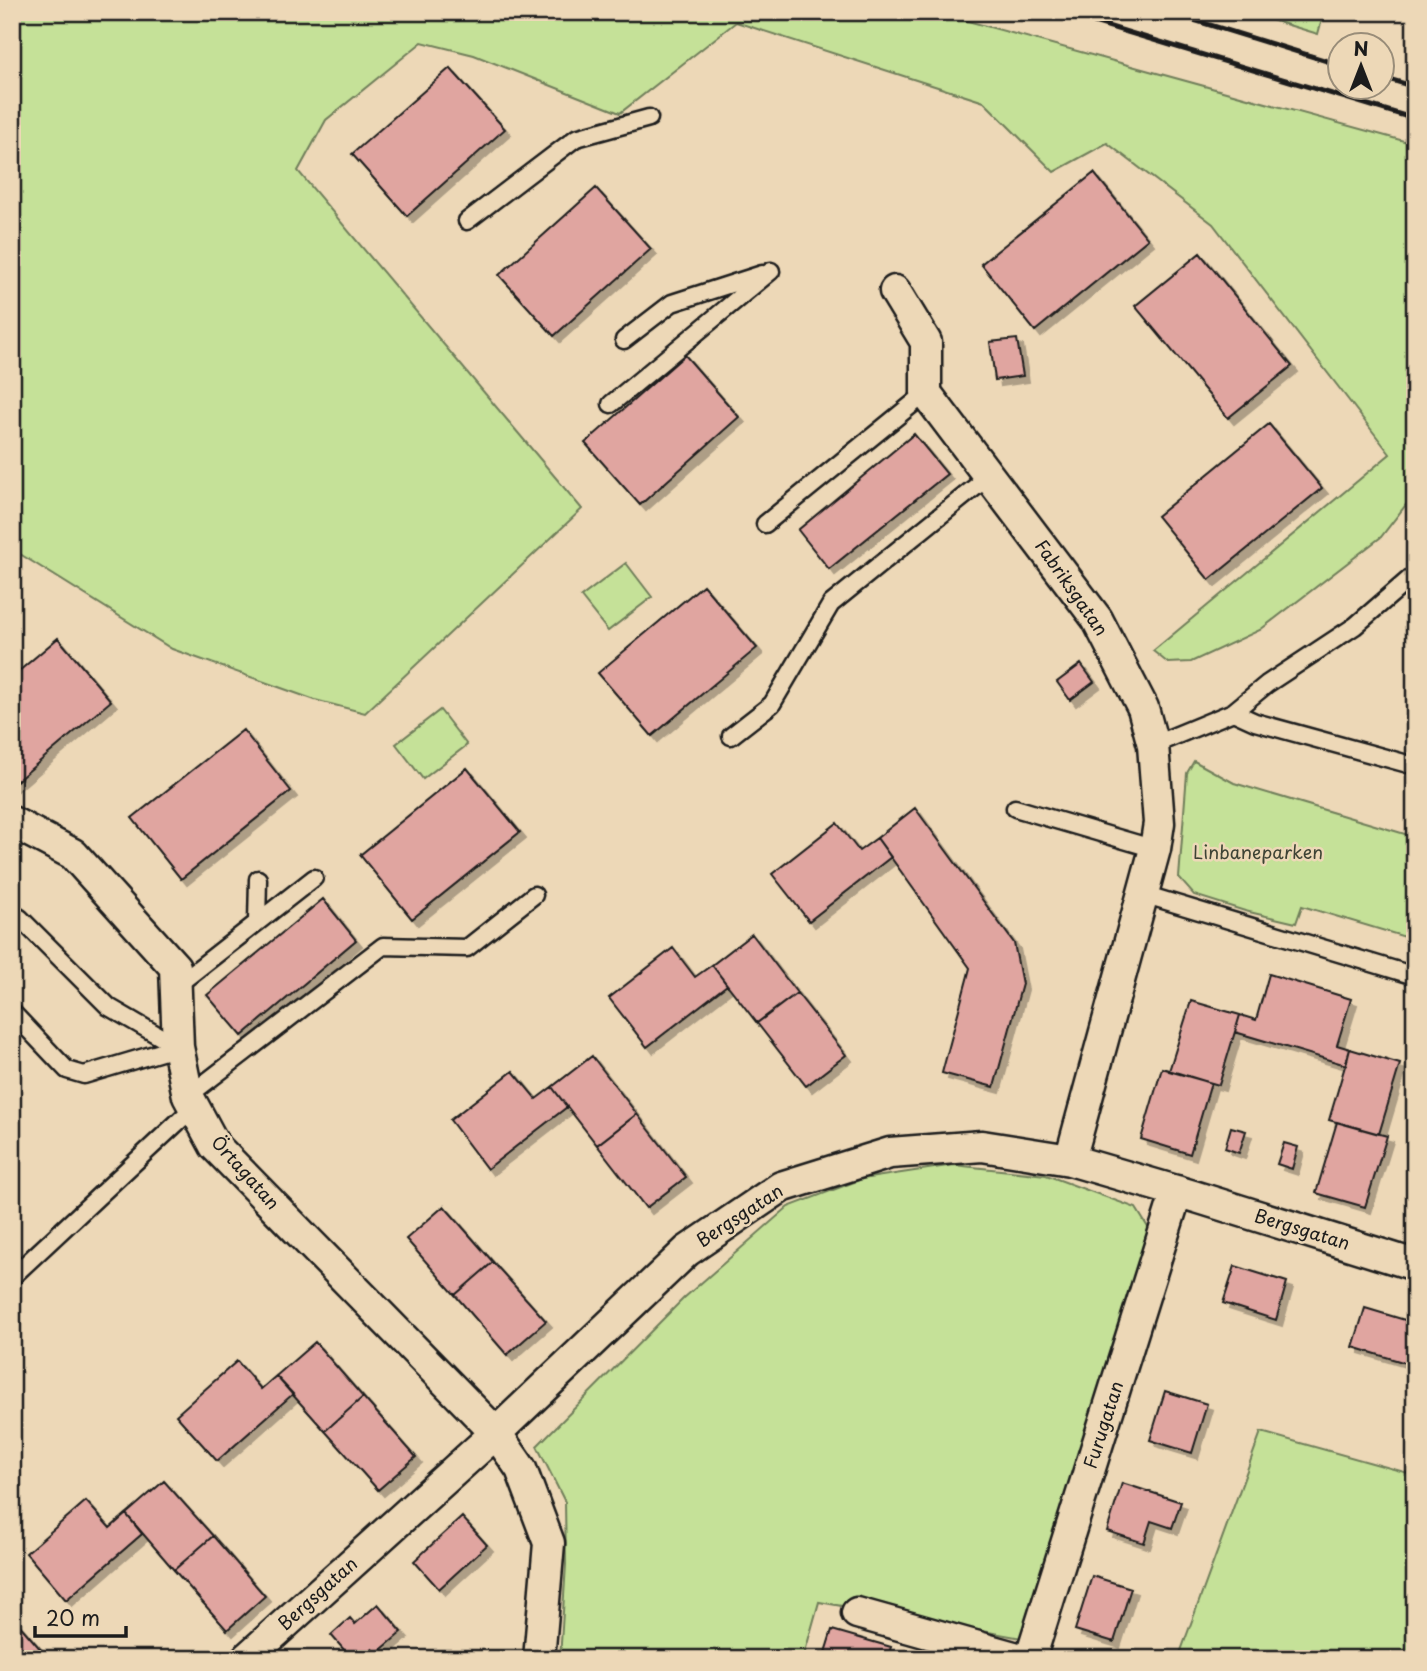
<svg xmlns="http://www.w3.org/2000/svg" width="1427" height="1671" font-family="'Playpen Sans',sans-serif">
  <defs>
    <filter id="shadow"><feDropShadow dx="6" dy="6" stdDeviation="0" flood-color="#0004"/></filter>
  </defs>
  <rect width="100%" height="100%" fill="#edd8b7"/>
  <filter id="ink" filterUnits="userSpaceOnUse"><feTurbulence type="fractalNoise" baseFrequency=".0143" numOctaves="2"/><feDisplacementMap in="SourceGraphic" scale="14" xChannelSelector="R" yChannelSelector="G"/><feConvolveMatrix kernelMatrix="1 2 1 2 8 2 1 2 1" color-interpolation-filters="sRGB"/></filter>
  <g filter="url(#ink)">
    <path fill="#c5e198" stroke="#707e5a" stroke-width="2" d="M12,12h923l480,132v349l-34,44 -121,93 -69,32 -23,1 -15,-12 237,-197 -177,-230 -106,-81 -53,29 -70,-70 -248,-80 -116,91 -146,-58 -52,-13 -96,78 -28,51 284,338 -217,204 -50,-13 -143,-51 -160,-100z
      M1245,12h79l-6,22z
      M626,563l26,34 -44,34 -27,-34z
      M440,710l27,35 -44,34 -27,-35z
      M1194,761l40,22 181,54v103l-113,-34 -6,17 -51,-12 -51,-16 -15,-17 8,-105z
      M954,1165l92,10 90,33 13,21 -122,410 -208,-37 -16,57h-243l6,-95 -1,-62 -28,-56 147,-148 104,-91 74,-28z
      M1261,1432l154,43v184h-237z"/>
    <path fill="#e0a5a0" stroke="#1c1c1c" stroke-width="2" filter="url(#shadow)" d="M450,68l55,61 -98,87 -55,-62z
      M1094,173l54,66 -113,92 -54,-67z
      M596,188l55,61 -97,87 -55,-61z
      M1200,253l92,113 -64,52 -93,-112z
      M1017,339l6,37 -28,4 -5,-38z
      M685,355l54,62 -99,88 -55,-62z
      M1269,424l53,64 -113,92 -52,-64z
      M914,434l33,40 -118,95 -31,-39z
      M703,585l54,63 -105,88 -54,-63z
      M58,638l53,63 -99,84v-108z
      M1081,664l13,18 -24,18 -13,-18z
      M243,730l48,61 -110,88 -49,-61z
      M467,768l53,64 -108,87 -52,-64z
      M915,808l99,135 8,41 -28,103 -52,-14 28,-105 -93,-130z
      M837,823l22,28 18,-13 14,19 -82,64 -37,-47z
      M323,899l33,41 -114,96 -35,-41z
      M752,934l45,59 -40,30 -45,-58z
      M673,948l22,29 17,-12 15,20 -80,62 -38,-49z
      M1269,974l82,25 -14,46 13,4 -4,16 -111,-33 5,-17 16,5z
      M797,993l49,62 -40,31 -49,-63z
      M1191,1001l49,14 -21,70 -50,-14z
      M1350,1049l50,15 -21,70 -50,-14z
      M592,1056l45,58 -40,31 -45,-58z
      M1162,1068l49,15 -21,71 -49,-15z
      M513,1071l23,28 16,-12 15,20 -80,62 -37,-49z
      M637,1114l49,63 -40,31 -49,-63z
      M1337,1122l50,14 -22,71 -49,-14z
      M1231,1127l15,4 -7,22 -14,-5z
      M1284,1143l14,4 -6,22 -15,-5z
      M444,1206l49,56 -38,33 -49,-56z
      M493,1262l53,59 -39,34 -52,-60z
      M1235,1266l52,16 -11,38 -53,-17z
      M1365,1308l50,15v24l-6,17 -56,-17z
      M315,1342l48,55 -38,34 -49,-55z
      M237,1361l24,28 15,-13 17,18 -76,67 -41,-46z
      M1165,1391l42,13 -15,49 -42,-13z
      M363,1397l53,60 -38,33 -53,-59z
      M164,1481l49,55 -39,34 -48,-56z
      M1122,1483l59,19 -9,26 -21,-7 -7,22 -37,-12z
      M86,1501l24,27 16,-14 16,20 -76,66 -40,-47z
      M462,1517l25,28 -48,44 -25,-28z
      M213,1536l52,60 -38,34 -53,-60z
      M1092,1576l39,12 -17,54 -39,-12z
      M378,1604l24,28 -26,22 -4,-5 -10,10h-10l-21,-24 19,-17 5,6z
      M17,1622l32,37h-37v-33z
      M832,1630l59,17 -4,12h-64z"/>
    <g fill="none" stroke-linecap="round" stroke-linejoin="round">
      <g stroke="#1c1c1c" stroke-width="21">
        <path id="service" d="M467,221l109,-83 73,-20
          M624,340l48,-37 90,-29
          M611,404l160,-133
          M765,524l161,-131
          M1233,712l22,10 160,44
          M731,736l41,-32 59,-100 158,-128
          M1153,745l80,-33 34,-28 88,-58 60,-52
          M1015,808l140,41
          M1143,894l272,82
          M12,913l8,5 89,89 69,40
          M257,922l1,-43
          M176,986l138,-108
          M12,1012l55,58 17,5 94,-28
          M188,1096l195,-150 84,2 67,-53
          M12,1277l182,-170"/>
      </g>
      <g stroke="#1c1c1c" stroke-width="35">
        <path id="minor" d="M895,291l31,51v51l171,226 46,89 10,37 6,78 -4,26 -85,311
          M12,822l61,32 102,113 3,80 10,49 27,50 281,287 25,36 28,74 -10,116
          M857,1613l164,46
          M246,1659l250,-226 191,-182 94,-64 109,-34 92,-7 88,14 123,36 222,69
          M1030,1659l147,-468"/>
      </g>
      <use href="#service" stroke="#edd8b7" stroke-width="16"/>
      <use href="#minor" stroke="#edd8b7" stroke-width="30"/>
      <path stroke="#1c1c1c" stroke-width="5" d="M1061,12l354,107
        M1168,12l172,53
        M1382,77l33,10"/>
    </g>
  </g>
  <g text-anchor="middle" stroke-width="5" stroke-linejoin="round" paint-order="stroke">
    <g font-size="18" fill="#1c1c1c" stroke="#edd8b7">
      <text transform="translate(1071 588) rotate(55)" y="6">Fabriksgatan</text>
      <text transform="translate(245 1173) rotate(48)" y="6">Örtagatan</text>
      <text transform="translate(740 1216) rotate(-33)" y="6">Bergsgatan</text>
      <text transform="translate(1302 1230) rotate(17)" y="6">Bergsgatan</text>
      <text transform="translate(1104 1425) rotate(-72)" y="6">Furugatan</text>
      <text transform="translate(318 1594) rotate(-42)" y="6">Bergsgatan</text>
    </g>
    <g font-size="18" fill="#3e4335" stroke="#edd8b7">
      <text x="1258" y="859">Linbaneparken</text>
    </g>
  </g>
  <rect width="1427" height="1671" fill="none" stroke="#edd8b7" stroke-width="42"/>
  <rect x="21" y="21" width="1385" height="1629" fill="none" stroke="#1c1c1c" stroke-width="2.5" filter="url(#ink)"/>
  <g transform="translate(1361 66)"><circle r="33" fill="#edd8b7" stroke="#998d79" stroke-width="2"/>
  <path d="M0-5L12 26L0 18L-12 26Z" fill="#1c1c1c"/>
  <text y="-10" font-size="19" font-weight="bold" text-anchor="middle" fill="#1c1c1c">N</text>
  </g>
  <path d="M35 1626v10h91v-10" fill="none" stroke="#1c1c1c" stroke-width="3.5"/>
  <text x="46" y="1626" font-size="21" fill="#1c1c1c" stroke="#edd8b7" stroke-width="5" paint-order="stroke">20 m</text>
</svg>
